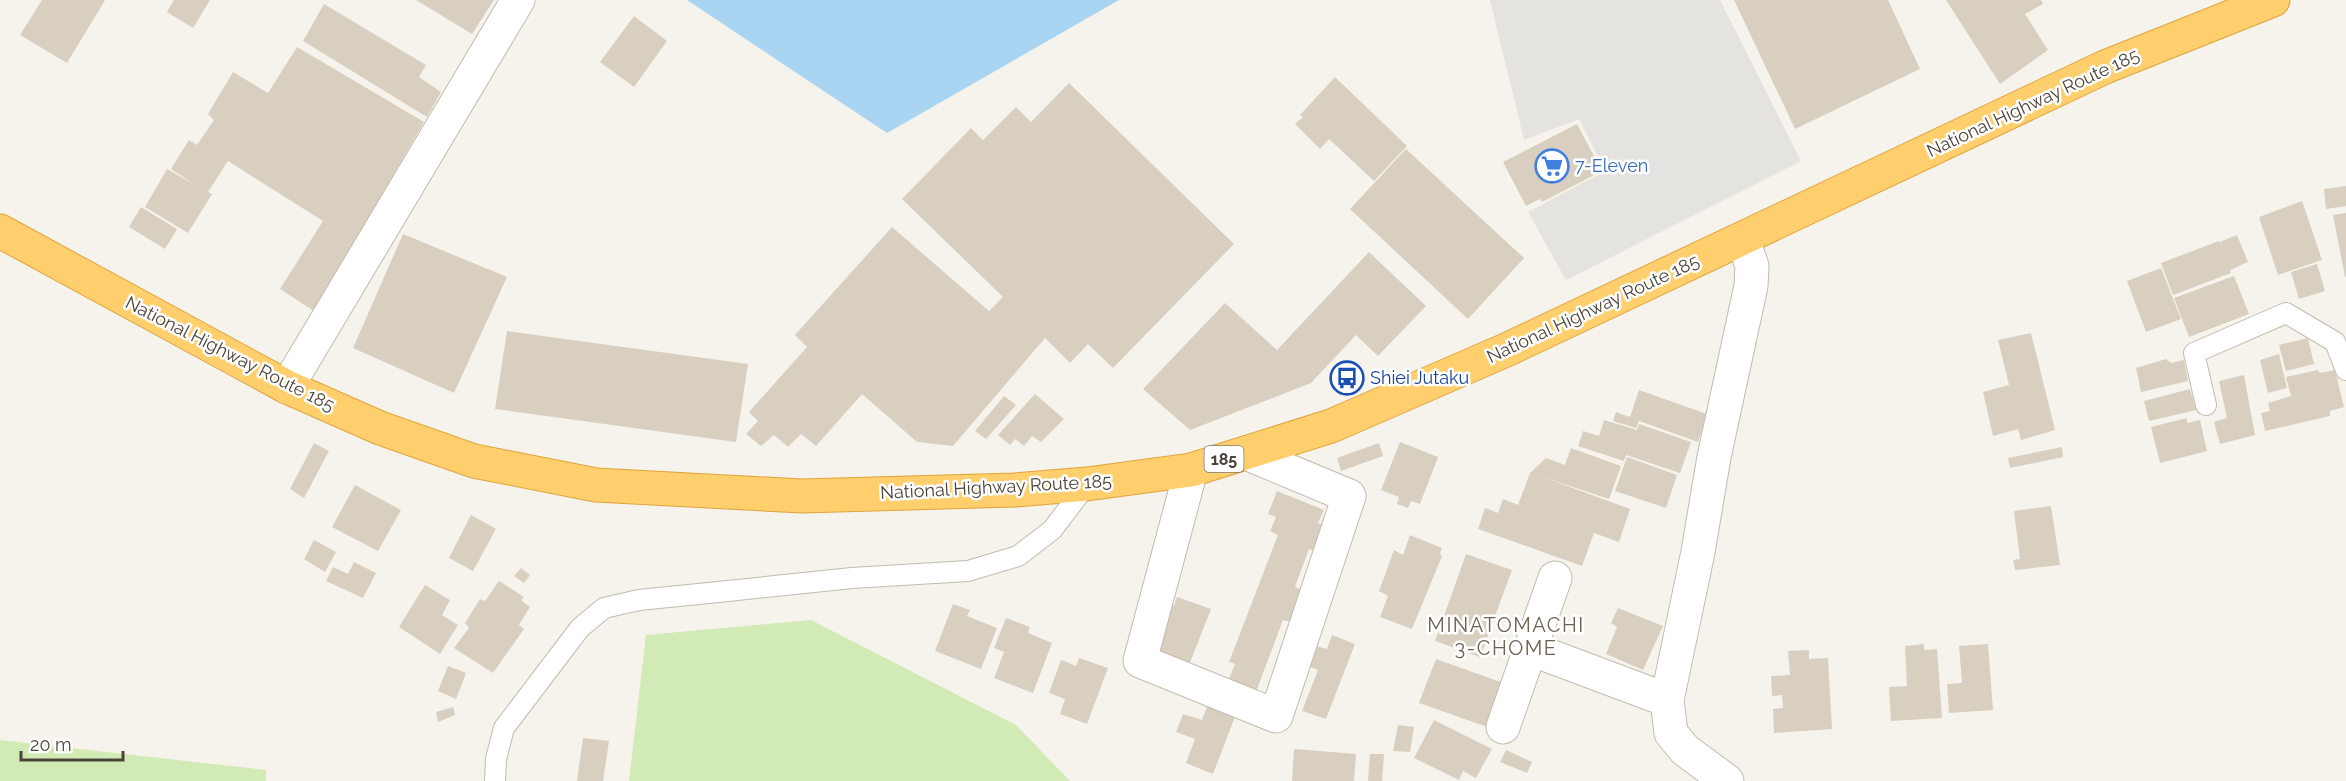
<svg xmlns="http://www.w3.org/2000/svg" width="2346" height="781" font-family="Raleway,sans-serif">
  <rect width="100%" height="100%" fill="#f6f3ec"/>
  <path fill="#d2eab5" d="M811,620l205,105 54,56h-441l17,-146z
    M0,740l266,30v11h-266z"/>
  <path fill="#e5e3e0" d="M1490,0h230l81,161 -235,119 -38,-68 77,-41 -26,-52 -55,21z"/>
  <path fill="#a9d4f2" d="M687,0h432l-232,133z"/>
  <path fill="#d8cfc1" d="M42,0h63l-38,63 -47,-28z
    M174,0h36l-17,28 -26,-16z
    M416,0h78l-22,34z
    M1734,0h154l32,69 -125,60z
    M1946,0h95l2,4 -18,10 23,36 -48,34z
    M324,4l102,61 -7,12 22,15 -14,25 -124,-76z
    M634,16l33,25 -33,46 -34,-25z
    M297,47l127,75 -110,189 -34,-22 43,-68 -95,-60 -20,31 4,2 -24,39 -43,-26 22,-38 30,17 -26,-17 18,-29 8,5 17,-25 -6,-6 25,-42 35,21z
    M1335,77l72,69 -33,35 -45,-42 -9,10 -25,-25 8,-7 -3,-2z
    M1069,83l165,161 -121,124 -25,-24 -18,19 -25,-25 -92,108 -36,-4 -55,-48 -46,52 -15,-12 -13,13 -14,-12 -13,11 -15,-12 12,-13 -9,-9 58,-65 -12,-12 97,-108 97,84 14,-14 -101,-98 69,-71 12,12 33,-33 15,15z
    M1577,124l25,47 -60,31 -2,-3 -14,7 -23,-44z
    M1406,149l118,109 -56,61 -118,-110z
    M2346,186v20l-20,3 -2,-20z
    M2302,201l20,59 -44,15 -19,-58z
    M141,207l36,22 -12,20 -36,-22z
    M2346,213v64h-1l-12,-62z
    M403,234l104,43 -53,116 -101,-45z
    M2237,235l11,27 -18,8 1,3 -58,22 -12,-32 58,-22 4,9 -3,-8z
    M1369,252l57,54 -48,50 -22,-21 -45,48 -121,47 -47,-41 82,-86 52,47z
    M2317,264l8,27 -26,8 -8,-27z
    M2161,268l20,51 -35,13 -19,-51z
    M2234,276l15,38 -60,23 -15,-39z
    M507,331l241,33 -12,78 -241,-33z
    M2031,333l24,97 -34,10 -3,-11 -25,7 -10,-44 26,-7 -11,-45z
    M2308,338l6,26 -28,7 -7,-26z
    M2279,354l8,34 -19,5 -8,-33z
    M2166,359l5,4 13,-3 4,21 -47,11 -5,-24z
    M2318,370l2,3 15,-3 9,37 -14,4v5l-65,15 -4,-18 9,-2 -2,-8 23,-7 -5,-19z
    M2244,375l11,60 -35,9 -6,-22 13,-4 -8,-37z
    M2190,389l6,21 -47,11 -5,-20z
    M1639,390l68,24 -9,28 -59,-21 -3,7 -23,-7 3,-9 14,5z
    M1035,394l29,25 -23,23 -9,-6 -8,10 -9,-7 -5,6 -12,-10z
    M1004,396l12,9 -30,34 -11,-8z
    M2187,418v5l13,-3 7,31 -47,12 -9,-36z
    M1604,420l33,10 2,-6 52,18 -11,31 -54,-18 -2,6 -46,-15 5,-15 16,5z
    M1400,442l38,15 -18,47 -9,-3 -3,7 -11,-4 2,-7 -18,-7z
    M314,443l15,8 -25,47 -14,-9z
    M1379,443l4,13 -42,15 -4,-13z
    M2062,447l1,10 -53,11 -2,-10z
    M1571,448l50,18 -12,33 -66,-22 87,32 -11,33 -25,-9 -12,33 -104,-37 7,-21 13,5 5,-14 15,6 12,-32 16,-15 19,7z
    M1627,457l50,18 -11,33 -51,-17z
    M355,485l46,25 -23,41 -46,-24z
    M1277,491l47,19 -6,13 8,3 -10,26 -7,-3 -14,38 8,3 -11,32 -9,-2 -27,72 -29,-8 8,-20 -6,-2 49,-127 -8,-4 6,-14 -8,-3z
    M2051,506l9,59 -45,5 -2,-10 7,-1 -6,-48z
    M471,515l25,14 -23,42 -24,-13z
    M1410,535l32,13 -2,6 2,2 -30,73 -32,-12 8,-21 -9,-5 15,-41 9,5z
    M314,540l22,12 -11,20 -21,-13z
    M1466,554l46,16 -32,87 -45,-16z
    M354,562l22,11 -13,25 -37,-17 7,-14 15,7z
    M521,568l9,7 -6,8 -10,-7z
    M499,581l25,16 -3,3 9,7 -11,18 5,4 -31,44 -39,-25 15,-20 -4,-5 15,-24 5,2z
    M425,585l25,15 -8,15 16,10 -18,29 -41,-27z
    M1177,597l34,12 -24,61 -39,-12 13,-58 13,6z
    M953,604l17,6 -3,6 30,12 -16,41 -46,-18z
    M1618,608l45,18 -20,44 -37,-16 11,-27 -6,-4z
    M1006,618l24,9 -2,6 24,10 -19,50 -39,-15 10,-26 -10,-4z
    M1332,635l23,9 -29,75 -24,-8 16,-41 -16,-6 14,-18 11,3z
    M1924,644v6l13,-1 5,69 -51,3 -2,-34 18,-1 -2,-40z
    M1988,644l5,66 -44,3 -2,-29 15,-1 -3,-37z
    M1809,650v9l19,-1 4,71 -58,4 -1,-24 10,-1 -1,-13 -10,1 -1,-20 19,-1 -2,-24z
    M1079,658l29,10 -21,56 -27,-10 5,-15 -16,-6 12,-33 15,6z
    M1436,659l73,26 -16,44 -74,-26z
    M448,666l18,7 -10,26 -18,-8z
    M1208,704l28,10 -23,60 -27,-11 9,-24 -19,-7 7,-18 19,6z
    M453,707l2,8 -17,7 -2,-10z
    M1434,720l58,29 -16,29 -13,-7 -4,9 -45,-22z
    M1398,725l16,2 -4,25 -17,-1z
    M583,738l26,3 -6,40h-26z
    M1294,749l62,5 -2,27h-62z
    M1506,750l26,12 -5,11 -27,-11z
    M1370,754h14l-2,27h-14z"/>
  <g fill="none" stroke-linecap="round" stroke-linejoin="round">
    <g stroke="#c2bbae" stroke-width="22">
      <path id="lane" d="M2206,405l-12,-52 92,-40 49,29 11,28
        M495,781l1,-22 8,-31 76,-100 24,-20 35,-8 79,-8 134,-14 116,-7 50,-15 34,-26 35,-46"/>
    </g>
    <g stroke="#c2bbae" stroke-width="35">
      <path id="street" d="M287,387l231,-387
        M1191,470l-51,191 136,55 73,-220 -103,-43
        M1531,649l136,51
        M1503,727l52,-149
        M1727,781l-42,-31 -14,-17 -4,-33 31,-148 16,-95 37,-171 1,-20 -9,-26"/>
    </g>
    <g stroke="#e0a43c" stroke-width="35">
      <path id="highway" d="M0,231l287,156 93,41 94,33 122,24 206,11 213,-6 72,-6 104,-14 140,-44 175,-76 599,-283 168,-67"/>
    </g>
    <use href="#lane" stroke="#fff" stroke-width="20"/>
    <use href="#street" stroke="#fff" stroke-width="33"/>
    <use href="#highway" stroke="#ffcf6e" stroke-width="33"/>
  </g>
  <defs>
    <g id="supermarket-ring" transform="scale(1.725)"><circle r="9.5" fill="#fff" stroke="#3f7fe0" stroke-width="1.5"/><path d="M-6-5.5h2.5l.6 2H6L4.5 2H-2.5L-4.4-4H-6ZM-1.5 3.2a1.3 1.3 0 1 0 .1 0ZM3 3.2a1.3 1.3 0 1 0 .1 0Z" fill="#3f7fe0"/></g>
    <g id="bus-ring" transform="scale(1.725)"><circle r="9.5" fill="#fff" stroke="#1a4fb4" stroke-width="1.5"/><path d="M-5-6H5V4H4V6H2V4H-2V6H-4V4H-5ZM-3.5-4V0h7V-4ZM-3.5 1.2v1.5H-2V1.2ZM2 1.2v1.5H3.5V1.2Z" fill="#1a4fb4"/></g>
  </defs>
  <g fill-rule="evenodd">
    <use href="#supermarket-ring" x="1552" y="166"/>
    <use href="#bus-ring" x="1347" y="378"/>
  </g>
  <g text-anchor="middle" stroke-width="5" stroke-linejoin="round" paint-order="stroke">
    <rect fill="#fff" stroke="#817c74" stroke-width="1.5" x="1204.5" y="446" width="39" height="26" rx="4.5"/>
    <g font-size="16" font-weight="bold" fill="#4b4439">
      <text x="1224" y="465">185</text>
    </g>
    <g font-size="18" fill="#4b4439" stroke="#fff">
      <text transform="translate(2033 103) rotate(-25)" y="6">National Highway Route 185</text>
      <text transform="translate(1593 309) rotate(-25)" y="6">National Highway Route 185</text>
      <text transform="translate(230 354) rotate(27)" y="6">National Highway Route 185</text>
      <text transform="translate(996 487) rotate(-3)" y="6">National Highway Route 185</text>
    </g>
    <g font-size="18" fill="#366cbe" stroke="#fff" text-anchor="start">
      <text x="1575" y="172">7-Eleven</text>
    </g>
    <g font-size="18" fill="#164399" stroke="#fff" text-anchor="start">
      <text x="1370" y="384">Shiei Jutaku</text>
    </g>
    <g font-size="20" letter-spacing="1.5" fill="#6e6250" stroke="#fff">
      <text x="1506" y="632">MINATOMACHI<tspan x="1506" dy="23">3-CHOME</tspan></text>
    </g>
  </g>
  <path d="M21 751v9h102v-9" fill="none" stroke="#4b4439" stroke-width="3"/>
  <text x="30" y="751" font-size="18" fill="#4b4439" stroke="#ffffff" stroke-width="4.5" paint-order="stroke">20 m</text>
</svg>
